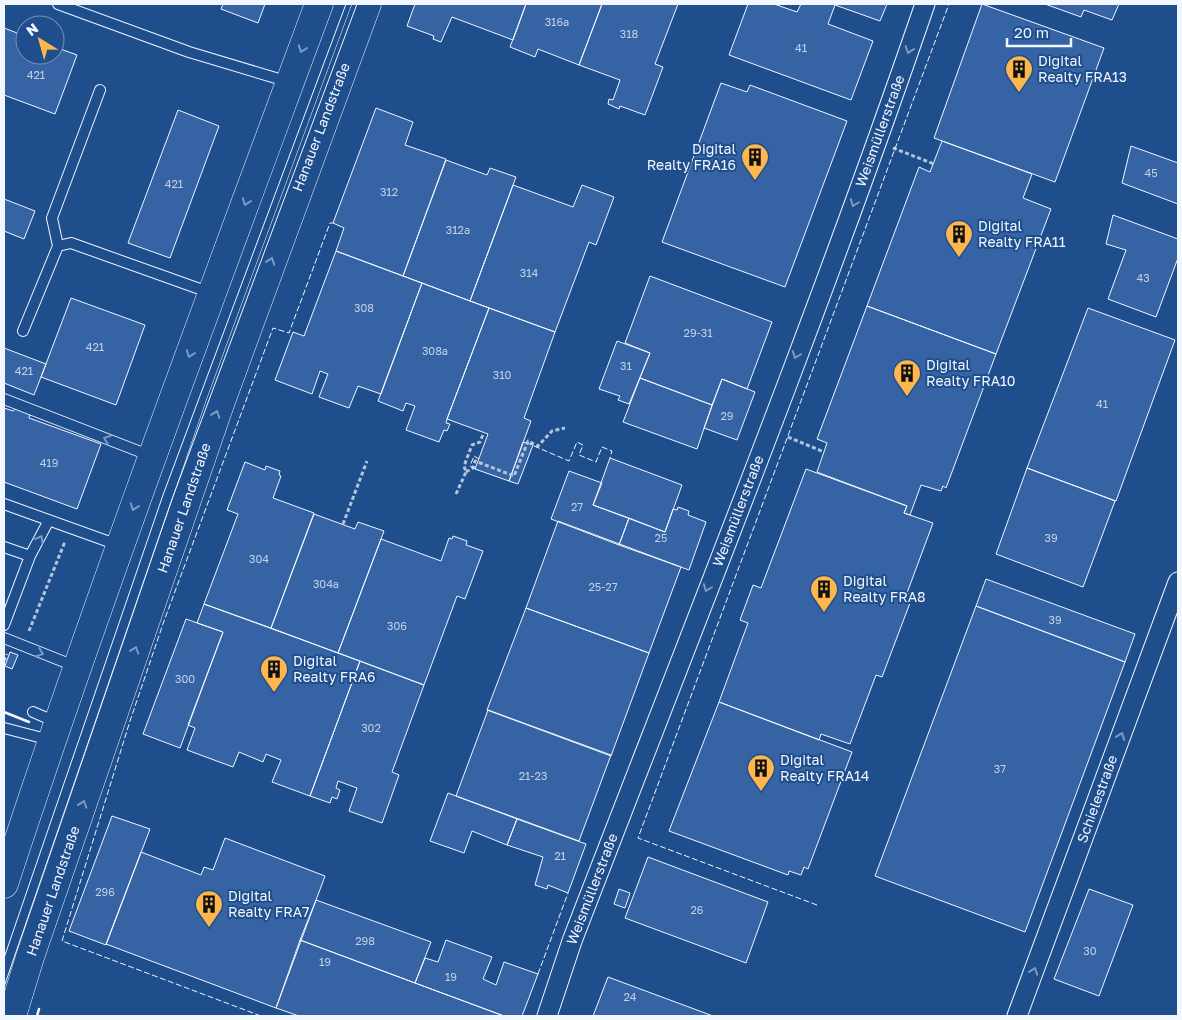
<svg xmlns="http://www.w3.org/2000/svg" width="1182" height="1020" font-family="'Golos Text',sans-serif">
  <rect width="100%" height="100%" fill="#1f4e8c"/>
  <path fill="#3563a3" stroke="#f2f6ff" d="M223,4h42l-7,19 -37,-14z
    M415,4h111l-13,36 -61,-23 -11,25 -8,-3 1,-3 -27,-10z
    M526,4h76l-23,61 -41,-16 -3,8 -25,-10z
    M602,4h76l-23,60 8,3 -18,48 -25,-9 -1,3 -11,-5 1,-5 4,1 7,-20 -41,-15z
    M748,4h26l23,8 4,-8h86l-7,17 -45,-16 -7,19 45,17 -22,59 -122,-45z
    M982,4l122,44 -49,134 -121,-44z
    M1045,4h74l-7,16 -28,-10 -3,7z
    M4,28l21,8v19h30v-8l22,8 -22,59 -51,-19z
    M721,83l26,9 3,-7 97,36 -62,166 -123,-45z
    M376,108l37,14 -8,23 41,14 -43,117 -67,-25 8,-23 -11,-5z
    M178,110l41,16 -49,132 -42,-15z
    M942,141l90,33 -9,24 28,11 -55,145 -129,-48 52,-139 11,5z
    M1131,146l47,17v41l-56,-21z
    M446,160l41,15 3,-7 26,9 -46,124 -67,-25z
    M513,185l60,22 9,-22 32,12 -18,48 -7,-3 -34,90 -85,-31z
    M4,199l31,12 -11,28 -20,-8z
    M1113,215l65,24v19l-22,59 -48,-18 18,-49 -20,-6z
    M336,251l86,32 -41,111 -23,-8 -9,22 -30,-11 9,-23 -8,-3 -8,23 -37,-14 18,-48 11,4z
    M650,276l122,46 -25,67 -25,-10 -10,26 -72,-27 10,-25 -25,-10z
    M422,283l67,25 -42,111 -1,4 4,1 -3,7 -3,-1 -5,12 -33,-12 9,-24 -9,-3 -3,8 -25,-10z
    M71,298l74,27 -29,80 -75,-28z
    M867,306l129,48 -50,134 -3,-2 -2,5 -20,-6 -11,30 -6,-2 3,-7 -90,-34 10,-29 -10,-4z
    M489,308l66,24 -31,86 7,3 -22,60 -34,-12 13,-35 -41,-15z
    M1088,308l87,32 -59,161 -89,-33z
    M617,341l33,12 -21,51 -11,-4 2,-4 -21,-7z
    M4,348l42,16 -12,31 -30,-12z
    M640,378l72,27 -15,44 -74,-27z
    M722,379l33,13 -18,48 -33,-12z
    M18,407l12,6 -1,5 72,26 -24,65 -73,-27v-74l9,3z
    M523,442l10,3 -15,39 -9,-3z
    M610,458l72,27 -17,47 -72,-27z
    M245,462l20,8 1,-4 14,5 -1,4 2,1 -8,22 41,15 -43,115 -67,-24 34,-90 -11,-4z
    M1027,468l88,33 -32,86 -87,-33z
    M806,469l101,37 -3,7 29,10 -26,70 6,2 -31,82 -6,-2 -26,69 -29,-10 -2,6 -100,-38 29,-79 -8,-3 13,-35 8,3z
    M569,471l33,12 -9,22 36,13 -10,27 -68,-26z
    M678,507l11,4 -1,4 18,7 -17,48 -70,-25 10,-27 36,14 8,-23 4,1z
    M314,514l41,15 3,-7 26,9 -46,122 -67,-25z
    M558,521l123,46 -32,86 -123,-45z
    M453,536l14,5 -1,4 17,6 -18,48 -8,-3 -33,89 -86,-32 43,-114 60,22 8,-23 3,1z
    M986,579l149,55 -10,28 -149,-56z
    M204,604l156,57 -50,135 -38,-14 9,-22 -15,-6 -3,8 -24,-10 -6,15 -46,-17 8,-22 -7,-3 35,-93 -26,-9z
    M976,606l149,56 -100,270 -150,-56z
    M526,608l123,45 -38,103 -124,-46z
    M186,619l37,13 -43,116 -37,-14z
    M10,652l8,3 -6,14 -7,-3z
    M360,661l64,24 -32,87 7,3 -17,48 -33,-12 8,-23 -19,-7 -2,7 4,2 -3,9 -5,-2 -2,6 -20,-7z
    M719,702l133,50 -44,117 -4,-2 -3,8 -12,-4 -1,4 -119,-44z
    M488,710l123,45 -32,86 -123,-45z
    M448,793l69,26 -10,26 -35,-14 -8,22 -34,-12z
    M112,816l38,13 -44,116 -37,-14z
    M517,819l69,25 -18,49 -20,-8 -1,4 -12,-4 8,-28 -36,-12z
    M225,838l100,38 -49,132 -170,-64 35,-92 60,23 3,-8 9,3z
    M648,857l120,45 -22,61 -121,-45z
    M619,889l11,4 -5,15 -11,-4z
    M1089,889l44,16 -34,91 -45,-17z
    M316,900l115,42 -16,41 -115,-43z
    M300,940l115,43 89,33h-205l-23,-8z
    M446,940l46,17 -9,22 13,6 8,-23 34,12 -16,42h-18l-89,-33 10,-25 13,4z
    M608,977l105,39h-120z"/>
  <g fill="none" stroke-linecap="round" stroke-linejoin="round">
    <g stroke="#f2f6ff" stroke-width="12">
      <path id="service" d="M58,4l131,48 100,30
        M58,246l-6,-28 48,-128
        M23,331l35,-85 13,-3 140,50
        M4,399l147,57
        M4,504l114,41
        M4,547l26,9
        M4,625l26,-69 19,-36
        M4,638l73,29
        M33,712l23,10
        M4,728l46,12"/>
    </g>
    <g stroke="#f2f6ff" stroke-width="21">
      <path id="minor" d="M547,1016l25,-75c120,-311 245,-622 353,-937
        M1017,1016l161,-434"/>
    </g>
    <g stroke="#f2f6ff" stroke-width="29">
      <path id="primary" d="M4,884c97,-296 207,-588 315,-880
        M12,1016l18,-59 190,-553 147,-400"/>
    </g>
    <path stroke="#b3c4dc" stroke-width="3" stroke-dasharray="4 2.5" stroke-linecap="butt" d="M893,148l41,16
      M788,437l36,15
      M466,472l7,-4 2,-7 39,15 14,-35 10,5 14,-15 13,-3
      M456,494l10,-22 -2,-6 8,-21 8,-3 4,-10
      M343,524l24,-63
      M29,631l35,-87 -2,-1
      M4,661l3,-7"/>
    <use href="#service" stroke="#1f4e8c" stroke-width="10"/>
    <use href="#minor" stroke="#1f4e8c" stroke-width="19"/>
    <use href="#primary" stroke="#1f4e8c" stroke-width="28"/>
    <path stroke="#f2f6ff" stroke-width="1" d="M4,958l159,-463 183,-491
      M4,987l168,-488 185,-495"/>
    <path stroke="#f2f6ff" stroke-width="1" stroke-dasharray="6 2.5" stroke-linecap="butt" d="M534,446l35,15 8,-19 6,3 -4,10 17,7 6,-15 10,4 -2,7
      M475,469l-5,-3 4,-10 5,3
      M817,905l-179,-67 311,-834
      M538,974l30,-81
      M261,1016l-199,-75 68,-220 34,-100 109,-293 16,5 41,-110h3"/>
    <path stroke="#f2f6ff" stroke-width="2.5" d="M4,712l25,10
      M37,1016l2,-7"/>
  </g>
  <defs><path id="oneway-chevron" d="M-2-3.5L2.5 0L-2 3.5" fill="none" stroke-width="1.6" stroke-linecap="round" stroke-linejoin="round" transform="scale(1.25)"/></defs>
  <g stroke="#7e9ac0">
    <use href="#oneway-chevron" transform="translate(302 49) rotate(110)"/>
    <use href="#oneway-chevron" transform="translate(909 50) rotate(109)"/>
    <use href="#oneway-chevron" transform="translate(246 202) rotate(110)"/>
    <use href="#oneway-chevron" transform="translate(854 203) rotate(111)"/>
    <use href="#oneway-chevron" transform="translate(271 261) rotate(-70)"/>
    <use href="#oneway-chevron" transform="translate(190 354) rotate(110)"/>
    <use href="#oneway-chevron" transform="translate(796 355) rotate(111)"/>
    <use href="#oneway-chevron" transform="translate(216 414) rotate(-71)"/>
    <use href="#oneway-chevron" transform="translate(107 439) rotate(-159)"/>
    <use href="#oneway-chevron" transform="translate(134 507) rotate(110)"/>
    <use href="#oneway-chevron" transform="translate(40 539) rotate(-61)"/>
    <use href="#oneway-chevron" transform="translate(707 588) rotate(111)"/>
    <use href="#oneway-chevron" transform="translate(135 650) rotate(-71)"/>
    <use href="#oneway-chevron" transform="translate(40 653) rotate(21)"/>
    <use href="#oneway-chevron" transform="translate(1121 736) rotate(-70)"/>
    <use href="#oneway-chevron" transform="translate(83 804) rotate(-71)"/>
    <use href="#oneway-chevron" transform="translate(1034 971) rotate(-70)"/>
  </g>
  <defs>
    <g id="building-pin" transform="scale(1.4375)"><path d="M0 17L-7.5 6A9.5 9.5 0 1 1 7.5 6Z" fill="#ffb74d" stroke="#1f4e8c"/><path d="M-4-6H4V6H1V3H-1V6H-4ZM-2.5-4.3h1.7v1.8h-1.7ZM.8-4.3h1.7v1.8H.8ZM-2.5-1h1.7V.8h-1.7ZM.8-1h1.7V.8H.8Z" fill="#111"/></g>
  </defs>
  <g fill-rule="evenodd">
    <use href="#building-pin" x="1019" y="69"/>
    <use href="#building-pin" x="755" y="157"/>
    <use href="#building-pin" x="959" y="234"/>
    <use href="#building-pin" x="907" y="373"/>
    <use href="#building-pin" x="824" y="589"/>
    <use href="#building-pin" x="274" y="669"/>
    <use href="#building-pin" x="761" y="768"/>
    <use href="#building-pin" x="209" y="904"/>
  </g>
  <g text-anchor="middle" stroke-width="4" stroke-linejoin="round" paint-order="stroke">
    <g font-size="11" fill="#c3d1e8">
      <text x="557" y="26">316a</text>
      <text x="629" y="38">318</text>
      <text x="801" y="52">41</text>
      <text x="36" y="79">421</text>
      <text x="1151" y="177">45</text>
      <text x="174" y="188">421</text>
      <text x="389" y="196">312</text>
      <text x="458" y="234">312a</text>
      <text x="529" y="277">314</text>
      <text x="1143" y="282">43</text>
      <text x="364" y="312">308</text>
      <text x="698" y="337">29-31</text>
      <text x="95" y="351">421</text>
      <text x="435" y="355">308a</text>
      <text x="626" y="370">31</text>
      <text x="24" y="375">421</text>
      <text x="502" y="379">310</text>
      <text x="1102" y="408">41</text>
      <text x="727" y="420">29</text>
      <text x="49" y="467">419</text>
      <text x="577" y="511">27</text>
      <text x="661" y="542">25</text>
      <text x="1051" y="542">39</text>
      <text x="259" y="563">304</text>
      <text x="326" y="588">304a</text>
      <text x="603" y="591">25-27</text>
      <text x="1055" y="624">39</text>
      <text x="397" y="630">306</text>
      <text x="185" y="683">300</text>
      <text x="371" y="732">302</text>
      <text x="1000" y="773">37</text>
      <text x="533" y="780">21-23</text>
      <text x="560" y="860">21</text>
      <text x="105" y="896">296</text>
      <text x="697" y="914">26</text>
      <text x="365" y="945">298</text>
      <text x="1090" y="955">30</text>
      <text x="325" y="966">19</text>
      <text x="451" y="981">19</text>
      <text x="630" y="1001">24</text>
    </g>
    <g font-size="14" fill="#f2f6ff" stroke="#1f4e8c" text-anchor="start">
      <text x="1038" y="66">Digital<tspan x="1038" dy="16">Realty FRA13</tspan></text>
      <text x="736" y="154" text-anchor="end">Digital<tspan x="736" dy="16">Realty FRA16</tspan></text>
      <text x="978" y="231">Digital<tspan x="978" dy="16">Realty FRA11</tspan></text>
      <text x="926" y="370">Digital<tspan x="926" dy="16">Realty FRA10</tspan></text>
      <text x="843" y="586">Digital<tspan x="843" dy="16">Realty FRA8</tspan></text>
      <text x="293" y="666">Digital<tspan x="293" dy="16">Realty FRA6</tspan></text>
      <text x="780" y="765">Digital<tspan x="780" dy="16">Realty FRA14</tspan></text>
      <text x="228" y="901">Digital<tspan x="228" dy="16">Realty FRA7</tspan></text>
    </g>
    <g font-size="14" fill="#f2f6ff" stroke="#1f4e8c">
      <text transform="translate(321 127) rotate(-69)" y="5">Hanauer Landstraße</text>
      <text transform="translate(880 131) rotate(-70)" y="5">Weismüllerstraße</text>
      <text transform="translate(184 508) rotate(-71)" y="5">Hanauer Landstraße</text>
      <text transform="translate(738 511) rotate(-69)" y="5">Weismüllerstraße</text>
      <text transform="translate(1097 799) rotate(-70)" y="5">Schielestraße</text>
      <text transform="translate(592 889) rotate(-69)" y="5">Weismüllerstraße</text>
      <text transform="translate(53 891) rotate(-71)" y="5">Hanauer Landstraße</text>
    </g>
  </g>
  <rect width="1182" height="1020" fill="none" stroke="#f2f6ff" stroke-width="10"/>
  <g transform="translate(40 40) rotate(323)"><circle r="24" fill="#1f4e8c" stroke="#7391ba"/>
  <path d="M0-4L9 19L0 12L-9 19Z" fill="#ffb74d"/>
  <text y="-8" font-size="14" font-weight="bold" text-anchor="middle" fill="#f2f6ff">N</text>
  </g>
  <path d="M1007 38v8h64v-8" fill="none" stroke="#f2f6ff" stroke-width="2.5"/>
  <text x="1014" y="38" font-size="15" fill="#f2f6ff" stroke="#1f4e8c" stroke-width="4" paint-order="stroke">20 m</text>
</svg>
